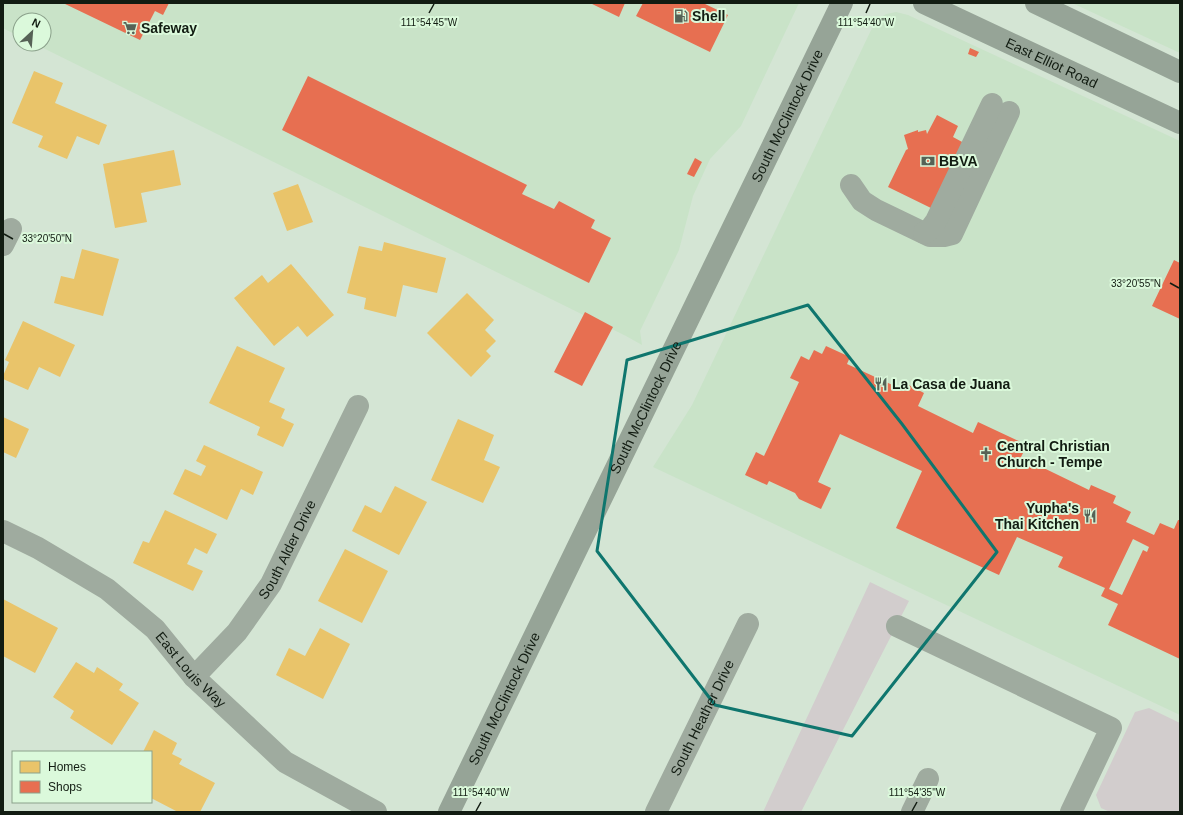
<svg xmlns="http://www.w3.org/2000/svg" width="1183" height="815" font-family="Arial,sans-serif">
  <rect width="100%" height="100%" fill="#d4e5d4"/>
  <path fill="#c9e3c8" d="M3,3h796l-58,123 -31,33 -17,37 -14,54 -39,81 2,14 -16,-9 -591,-292h9v-24h-24v17l-17,-9z
    M1072,3h108v50z
    M896,12l12,3 272,126v574l-527,-248 39,-62 181,-379 7,-8 6,-4z"/>
  <path fill="#d2cdcd" d="M870,582l39,19 -108,211h-38z
    M1149,708l31,15v89h-70l-9,-4 -5,-13 39,-83z"/>
  <path fill="#e9c46a" d="M34,71l29,12 -8,20 52,22 -8,20 -22,-9 -10,23 -29,-12 5,-11 -31,-13z
    M174,150l7,35 -40,8 6,29 -32,6 -12,-64z
    M298,184l15,38 -26,9 -14,-38z
    M384,242l62,16 -9,35 -34,-8 -7,32 -32,-8 2,-11 -19,-5 12,-47 23,5z
    M82,249l37,10 -16,57 -49,-13 7,-27 13,3z
    M291,264l43,51 -27,22 -9,-11 -24,20 -40,-48 28,-23 6,8z
    M467,293l27,27 -9,10 11,11 -10,10 5,5 -20,21 -44,-44z
    M23,321l52,24 -15,32 -21,-10 -11,23 -25,-11v-3l6,-14 -4,-2z
    M237,346l48,22 -16,34 16,7 -4,9 13,6 -11,23 -26,-12 3,-8 -51,-24z
    M3,417l26,12 -13,29 -13,-6z
    M458,419l36,16 -10,25 16,7 -17,36 -52,-23z
    M204,445l59,27 -10,23 -12,-6 -14,31 -54,-26 12,-25 16,7 5,-10 -10,-5z
    M395,486l32,16 -28,53 -47,-24 13,-26 16,8z
    M165,510l52,24 -10,20 -12,-6 -8,16 16,7 -10,20 -60,-28 10,-22 6,2z
    M345,549l43,22 -26,52 -44,-22z
    M3,599l55,29 -23,45 -32,-17z
    M320,628l30,16 -27,55 -47,-24 13,-27 16,8z
    M76,662l18,11 3,-6 26,17 -4,6 20,13 -27,42 -42,-27 4,-7 -21,-14z
    M154,730l23,13 -5,11 10,5 -3,5 36,19 -15,29h-22l-27,-14v-46h-8z"/>
  <path fill="#e76f51" fill-rule="evenodd" d="M63,3h106l-6,12 -8,-4 -15,29z
    M590,3h35l-6,14z
    M643,3h60l25,12 -18,37 -74,-36z
    M970,48l9,4 -3,5 -8,-3z
    M308,76l219,109 -5,9 32,15 5,-8 36,19 -4,8 20,10 -22,45 -307,-153z
    M937,115l21,11 -5,11 11,6 -31,66 -45,-22 18,-37 2,-1 -4,-14 14,-5v2l8,-2 1,4z
    M695,158l7,4 -8,15 -7,-3z
    M1174,260l6,3v56l-28,-13z
    M585,312l28,15 -31,59 -28,-14z
    M826,346l24,11 -3,7 52,24 4,-6 21,11 -6,13 55,27 5,-11 49,23 -6,12 68,33 2,-5 25,11 -3,7 18,9 -5,10 28,13 6,-12 14,6 4,-9h2v139l-72,-34 10,-21 -17,-8 4,-8 -47,-21 5,-10 -46,-20 -18,38 -103,-47 26,-57 -82,-37 -22,48 13,6 -10,21 -22,-10 -4,-6 -26,-12 -2,4 -22,-10 11,-23 8,4 35,-74 -9,-4 11,-22 8,4 5,-10 8,4zM1133,539l16,8 -2,5 -4,-2 -21,45 -13,-6z"/>
  <g fill="none" stroke-linecap="round" stroke-linejoin="round">
    <g stroke="#9fab9f" stroke-width="22">
      <path d="M851,185l11,16 14,9 54,26h14l8,-2 57,-122"/>
      <path d="M924,233l6,-4 6,-8 56,-117"/>
      <path d="M3,245l8,-16"/>
      <path id="s1" d="M3,531l35,17 69,41 48,40 39,48 91,85 91,50"/>
      <path d="M897,626l214,102 -40,84"/>
      <path id="s2" d="M194,677l43,-45 34,-48 87,-178"/>
      <path id="s3" d="M656,812l92,-188"/>
      <path d="M912,812l16,-33"/>
    </g>
    <g stroke="#96a497" stroke-width="22">
      <path id="s4" d="M924,3l256,120"/>
      <path d="M1036,3l144,69"/>
      <path id="s5" d="M449,812l393,-809"/>
    </g>
  </g>
  <path fill="none" stroke="#0f766e" stroke-width="3" stroke-linejoin="round" d="M808,305l94,119 95,128 -145,184 -137,-31 -118,-154 30,-191z"/>
  <path fill="none" stroke="#121c12" stroke-width="1.5" d="M429,13l5,-9M866,13l4,-9M4,234l9,5M1170,283l9,5M476,811l5,-9M912,811l5,-9"/>
  <defs>
    <g id="fuel-bare" transform="scale(1.08)"><path d="M-5.5-6h7V0h2V4h1.3V-2.5L3-4.5l.8-.8L6-3V5H2.5V1h-1V6h-7ZM-4.2-4.7v3.2H.2V-4.7Z" fill="#566256" stroke="#dbf9db" stroke-width="2.5" paint-order="stroke"/></g>
    <g id="supermarket-bare" transform="scale(1.08)"><path d="M-6-5.5h2.5l.6 2H6L4.5 2H-2.5L-4.4-4H-6ZM-1.5 3.2a1.3 1.3 0 1 0 .1 0ZM3 3.2a1.3 1.3 0 1 0 .1 0Z" fill="#566256" stroke="#dbf9db" stroke-width="2.5" paint-order="stroke"/></g>
    <g id="bank-bare" transform="scale(1.08)"><path d="M-6-4H6V4H-6ZM0-2.3a2.3 2.3 0 1 0 0 4.6a2.3 2.3 0 1 0 0-4.6Z" fill="#566256" stroke="#dbf9db" stroke-width="2.5" paint-order="stroke"/></g>
    <g id="restaurant-bare" transform="scale(1.08)"><path d="M-5-6h1v4h1v-4h1v4h1v-4h1v5L-1.5 .5V6h-2V.5L-5-1ZM5-6V6H3V1.5H1.5Q1.5-4 5-6Z" fill="#566256" stroke="#dbf9db" stroke-width="2.5" paint-order="stroke"/></g>
    <g id="church-bare" transform="scale(1.08)"><path d="M-1.2-6h2.4v3.5h3.3v2.4h-3.3V6h-2.4V-.1h-3.3v-2.4h3.3Z" fill="#566256" stroke="#dbf9db" stroke-width="2.5" paint-order="stroke"/></g>
  </defs>
  <g fill-rule="evenodd">
    <use href="#fuel-bare" x="681" y="16"/>
    <use href="#supermarket-bare" x="130" y="28"/>
    <use href="#bank-bare" x="928" y="161"/>
    <use href="#restaurant-bare" x="881" y="384"/>
    <use href="#church-bare" x="986" y="454"/>
    <use href="#restaurant-bare" x="1090" y="516"/>
  </g>
  <g text-anchor="middle" stroke-width="4" stroke-linejoin="round" paint-order="stroke">
    <g font-size="14" font-weight="bold" fill="#121c12" stroke="#dbf9db" text-anchor="start">
      <text x="692" y="21">Shell</text>
      <text x="141" y="33">Safeway</text>
      <text x="939" y="166">BBVA</text>
      <text x="892" y="389">La Casa de Juana</text>
      <text x="997" y="451">Central Christian<tspan x="997" dy="16">Church - Tempe</tspan></text>
      <text x="1079" y="513" text-anchor="end">Yupha's<tspan x="1079" dy="16">Thai Kitchen</tspan></text>
    </g>
    <g font-size="14" fill="#121c12" stroke="#dbf9db">
      <text dy="5" stroke="none"><textPath href="#s4" startOffset="141">East Elliot Road</textPath></text>
      <text dy="5" stroke="none"><textPath href="#s5" startOffset="774">South McClintock Drive</textPath></text>
      <text dy="5" stroke="none"><textPath href="#s5" startOffset="450">South McClintock Drive</textPath></text>
      <text dy="5" stroke="none"><textPath href="#s2" startOffset="159">South Alder Drive</textPath></text>
      <text dy="5" stroke="none"><textPath href="#s1" startOffset="236">East Louis Way</textPath></text>
      <text dy="5" stroke="none"><textPath href="#s5" startOffset="126">South McClintock Drive</textPath></text>
      <text dy="5" stroke="none"><textPath href="#s3" startOffset="105">South Heather Drive</textPath></text>
    </g>
  </g>
  <g font-size="10" text-anchor="middle" fill="#121c12" stroke="#dbf9db" stroke-width="4" stroke-linejoin="round" paint-order="stroke">
    <text x="429" y="26">111°54'45"W</text>
    <text x="866" y="26">111°54'40"W</text>
    <text x="47" y="242">33°20'50"N</text>
    <text x="1136" y="287">33°20'55"N</text>
    <text x="481" y="796">111°54'40"W</text>
    <text x="917" y="796">111°54'35"W</text>
  </g>
  <rect width="1183" height="815" fill="none" stroke="#121c12" stroke-width="8"/>
  <rect x="12" y="751" width="140" height="52" fill="#dbf9db" stroke="#8ba18b"/>
  <rect x="20" y="761" width="20" height="12" fill="#e9c46a" stroke="#8ba18b"/>
  <text x="48" y="771" font-size="12" fill="#121c12">Homes</text>
  <rect x="20" y="781" width="20" height="12" fill="#e76f51" stroke="#8ba18b"/>
  <text x="48" y="791" font-size="12" fill="#121c12">Shops</text>
  <g transform="translate(32 32) rotate(26)"><circle r="19" fill="#dbf9db" stroke="#8ba18b"/>
  <path d="M0-3L7 15L0 10L-7 15Z" fill="#566256"/>
  <text y="-6" font-size="11" font-weight="bold" text-anchor="middle" fill="#121c12">N</text>
  </g>
</svg>
